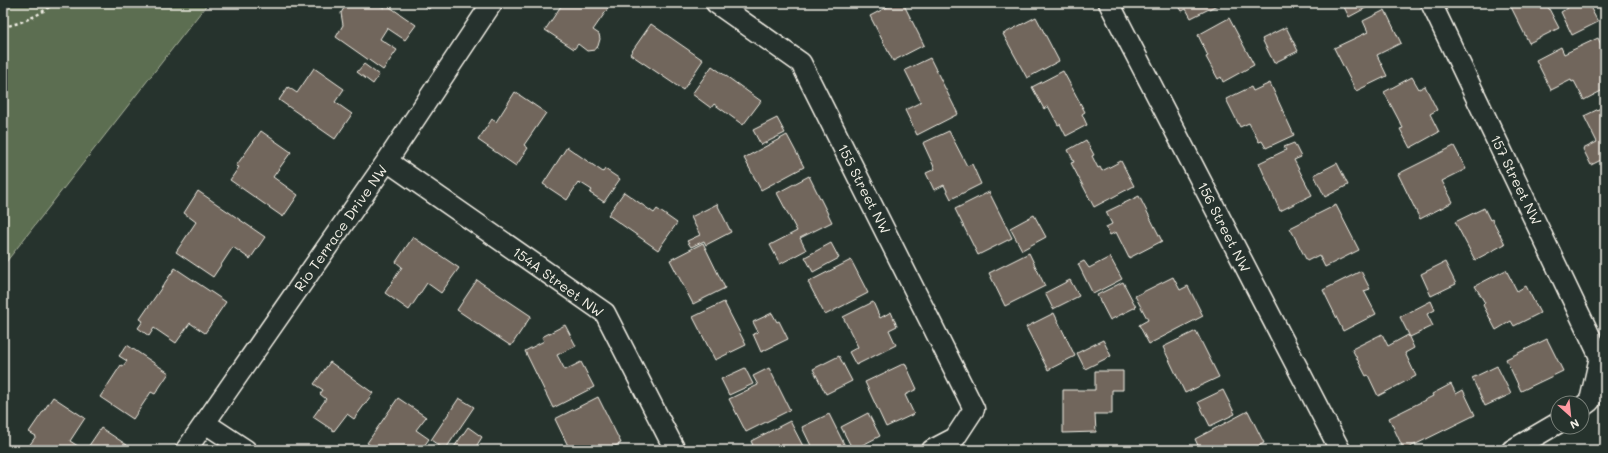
<svg xmlns="http://www.w3.org/2000/svg" width="1608" height="453" font-family="Mali,sans-serif">
  <rect width="100%" height="100%" fill="#26332d"/>
  <filter id="ink" filterUnits="userSpaceOnUse"><feTurbulence type="fractalNoise" baseFrequency=".025" numOctaves="2"/><feDisplacementMap in="SourceGraphic" scale="8" xChannelSelector="R" yChannelSelector="G"/><feConvolveMatrix kernelMatrix="1 2 1 2 8 2 1 2 1" color-interpolation-filters="sRGB"/></filter>
  <g filter="url(#ink)">
    <path fill="#5c6e51" stroke="#a8b09c" d="M3,3h205l-205,263z"/>
    <path fill="#71665b" stroke="#f4f1e8" d="M347,3h29l8,5 3,-3 29,20 -11,15 -18,-12 -7,11 17,11 -14,20 -47,-33 7,-12 -2,-12z
      M420,3h13l-4,6z
      M563,3h40l6,4 -16,23 6,4 1,5 -2,7 -3,4 -8,1 -9,-7 -4,5 -29,-19z
      M895,3h8l21,42 -31,16 -23,-45z
      M1177,3h44l-30,15 -5,-9 -4,2z
      M1289,3h12l-10,4z
      M1342,3h33l-26,14z
      M1509,3h37l13,25 -30,15z
      M1566,3h22l10,19 -26,13 -11,-23 7,-4z
      M1385,10l16,33 -24,12 10,21 -31,15 -22,-43 34,-16 -5,-11z
      M1036,17l23,44 -32,17 -24,-44z
      M1229,18l25,47 -31,17 -2,-5 -3,2 -12,-22 2,-1 -10,-21z
      M651,24l52,36 -20,30 -53,-36z
      M1286,27l12,24 -24,12 -12,-24z
      M1598,38l7,15v36l-21,11 -10,-19 -2,1 -1,-2 -20,10 -15,-30 25,-13 3,7z
      M930,58l28,56 -41,21 -12,-25 16,-8 -16,-32z
      M364,64l15,11 -6,9 -16,-12z
      M712,66l49,35 -18,24 -29,-21 -3,4 -19,-14z
      M314,68l30,21 -9,13 17,12 -17,25 -56,-39 9,-13 9,6z
      M1063,71l22,41 -3,2 5,11 -21,11 -6,-12 -2,1 -10,-19 -4,3 -12,-22z
      M1412,77l7,12 6,-3 12,24 -7,4 9,18 -29,16 -10,-19 3,-1 -19,-36z
      M1270,83l24,52 -28,13 -4,-7 -3,1 -10,-19 -9,4 -14,-28 25,-12 2,4z
      M515,92l31,21 -22,32 4,3 -12,18 -38,-26 14,-21 4,3z
      M1605,106v52l-14,7 -8,-16 14,-7 -13,-26z
      M777,118l8,15 -24,12 -8,-15z
      M261,131l30,21 -18,25 25,18 -15,22 -53,-37 9,-13 -3,-1z
      M949,131l18,35 5,-2 9,20 -30,15 -7,-14 -10,5 -8,-17 9,-4 -12,-26z
      M787,135l17,32 -43,23 -17,-32z
      M1086,140l8,15 -2,1 6,12 2,-1 2,4 19,-10 13,25 -40,21 -23,-44 3,-1 -6,-12z
      M1294,143l7,14 -7,3 18,35 -32,16 -21,-48 27,-13 -2,-3z
      M1454,146l12,23 -24,12 11,21 -33,17 -22,-45z
      M567,147l36,25 2,-3 15,10 -16,23 -14,-9 2,-3 -11,-7 -1,2 -2,-2 -11,17 -24,-16z
      M1337,163l11,22 -23,12 -11,-22z
      M809,176l23,46 -32,16 6,12 -26,14 -10,-19 27,-14 -20,-38z
      M198,191l67,46 -15,22 -17,-12 -20,30 -37,-25 20,-30 -12,-9z
      M624,192l30,21 3,-4 20,14 -19,27 -50,-35z
      M989,192l23,46 -34,17 -23,-46z
      M1139,196l23,45 -33,17 -13,-26 -6,3 -4,-8 6,-3 -6,-12z
      M717,204l14,28 -25,13 -2,-4 -13,6 -4,-6 13,-6 -9,-18z
      M1336,205l23,45 -34,17 -6,-12 -12,6 -17,-33z
      M1484,208l6,12 2,-1 13,25 -30,16 -20,-38z
      M1034,215l12,22 -24,13 -12,-22z
      M413,237l46,31 -18,25 -14,-10 -18,27 -24,-17 17,-26 -6,-5z
      M703,243l22,45 -32,16 -23,-44z
      M831,243l8,15 -26,14 -8,-15z
      M1029,253l16,33 -40,20 -16,-33z
      M1110,257l12,22 -29,15 -15,-30 6,-3 5,7z
      M851,260l17,33 -43,22 -17,-33z
      M1445,262l11,22 -25,12 -10,-22z
      M175,268l51,34 -21,31 -15,-10 -14,20 -22,-15 -5,8 -11,-8 5,-7 -3,-2z
      M1506,270l11,21 9,-5 14,27 -26,13 -3,-5 -15,9 -13,-25 2,-2 -10,-17z
      M1361,271l9,18 -6,2 12,23 -33,17 -20,-41z
      M1173,277l7,13 8,-4 15,30 -54,28 -10,-19 9,-5 -13,-24z
      M477,280l54,36 -20,30 -54,-36z
      M1070,280l9,16 -26,13 -8,-16z
      M1123,282l13,25 -26,13 -13,-25z
      M1431,301l4,9 -8,4 6,12 -23,11 -10,-20z
      M724,302l22,43 -31,15 -22,-43z
      M873,302l7,16 11,-6 6,14 -8,4 7,15 -40,20 -7,-13 9,-5 -15,-30z
      M772,313l5,9 2,-1 9,18 -27,13 -8,-18 5,-2 -5,-10z
      M1054,313l21,43 -27,14 -22,-43z
      M565,325l11,21 -19,9 8,15 16,-8 13,25 -41,21 -28,-57 19,-10 -2,-4z
      M1196,331l23,46 -34,16 -22,-46z
      M1382,334l6,12 20,-11 6,13 -9,5 11,23 -38,20 -10,-21 -2,1 -14,-27z
      M1547,339l16,32 -42,20 -15,-32z
      M1103,340l8,16 -26,13 -8,-16z
      M127,345l42,28 -14,21 -4,-2 -18,27 -33,-22 21,-32 2,1 4,-5 -8,-5z
      M839,356l13,25 -26,13 -13,-25z
      M330,362l43,31 -19,26 -7,-5 -13,17 -21,-14 13,-18 -6,-5 3,-4 -9,-6z
      M905,363l12,26 -12,6 9,19 -28,13 -21,-45z
      M1497,366l14,28 -26,12 -13,-28z
      M745,368l8,16 -24,11 -8,-16z
      M769,368l21,42 -44,22 -17,-33 29,-14 -5,-9z
      M1095,371h28v19h-11v24h-17l1,18 -33,1v-43h32z
      M1451,384l5,10 7,-4 12,25 -71,35 -15,-32 44,-22 -1,-2z
      M1223,390l12,24 -25,12 -12,-24z
      M53,397l32,21 -15,23 14,9h-58l10,-14 -7,-4z
      M598,397l23,46 -14,7h-37l-15,-31z
      M398,398l28,19 -10,13 13,9 -8,11h-44l-10,-7z
      M459,398l15,9 -29,43 -14,-10z
      M1248,411l16,32 -13,7h-51l-5,-11z
      M868,413l12,23 -27,14 -12,-23z
      M829,414l18,36h-34l-11,-23z
      M790,421l15,29h-50l-4,-9z
      M468,427l14,10 -8,13h-22z
      M101,428l26,17 -3,5h-38z"/>
    <g fill="none" stroke-linecap="round" stroke-linejoin="round">
      <g stroke="#f4f1e8" stroke-width="23">
        <path id="minor" d="M716,3l85,60 173,346 -19,29 -23,12
          M1109,3l231,447
          M1431,3l169,354 -10,44 -8,6
          M387,161l218,152 70,137
          M205,423l41,27
          M186,450l201,-289 105,-158
          M1512,450l46,-27"/>
      </g>
      <path stroke="#f4f1e8" stroke-width="2.5" stroke-dasharray="3 3" stroke-linecap="butt" d="M3,27c19,-4 36,-11 51,-24"/>
      <use href="#minor" stroke="#26332d" stroke-width="20"/>
    </g>
  </g>
  <g text-anchor="middle" stroke-width="3" stroke-linejoin="round" paint-order="stroke">
    <g font-size="14" fill="#f4f1e8" stroke="#26332d">
      <text transform="translate(1516 180) rotate(64)" y="5">157 Street NW</text>
      <text transform="translate(864 189) rotate(63)" y="5">155 Street NW</text>
      <text transform="translate(1224 227) rotate(63)" y="5">156 Street NW</text>
      <text transform="translate(341 228) rotate(-55)" y="5">Rio Terrace Drive NW</text>
      <text transform="translate(558 282) rotate(36)" y="5">154A Street NW</text>
    </g>
  </g>
  <rect width="1608" height="453" fill="none" stroke="#26332d" stroke-width="16"/>
  <rect x="8" y="8" width="1592" height="437" fill="none" stroke="#f4f1e8" stroke-width="1.5" filter="url(#ink)"/>
  <g transform="translate(1570 415) rotate(153)"><circle r="19" fill="#26332d" stroke="#787f78"/>
  <path d="M0-3L7 15L0 10L-7 15Z" fill="#ff9aa2"/>
  <text y="-6" font-size="11" font-weight="bold" text-anchor="middle" fill="#f4f1e8">N</text>
  </g>
</svg>
